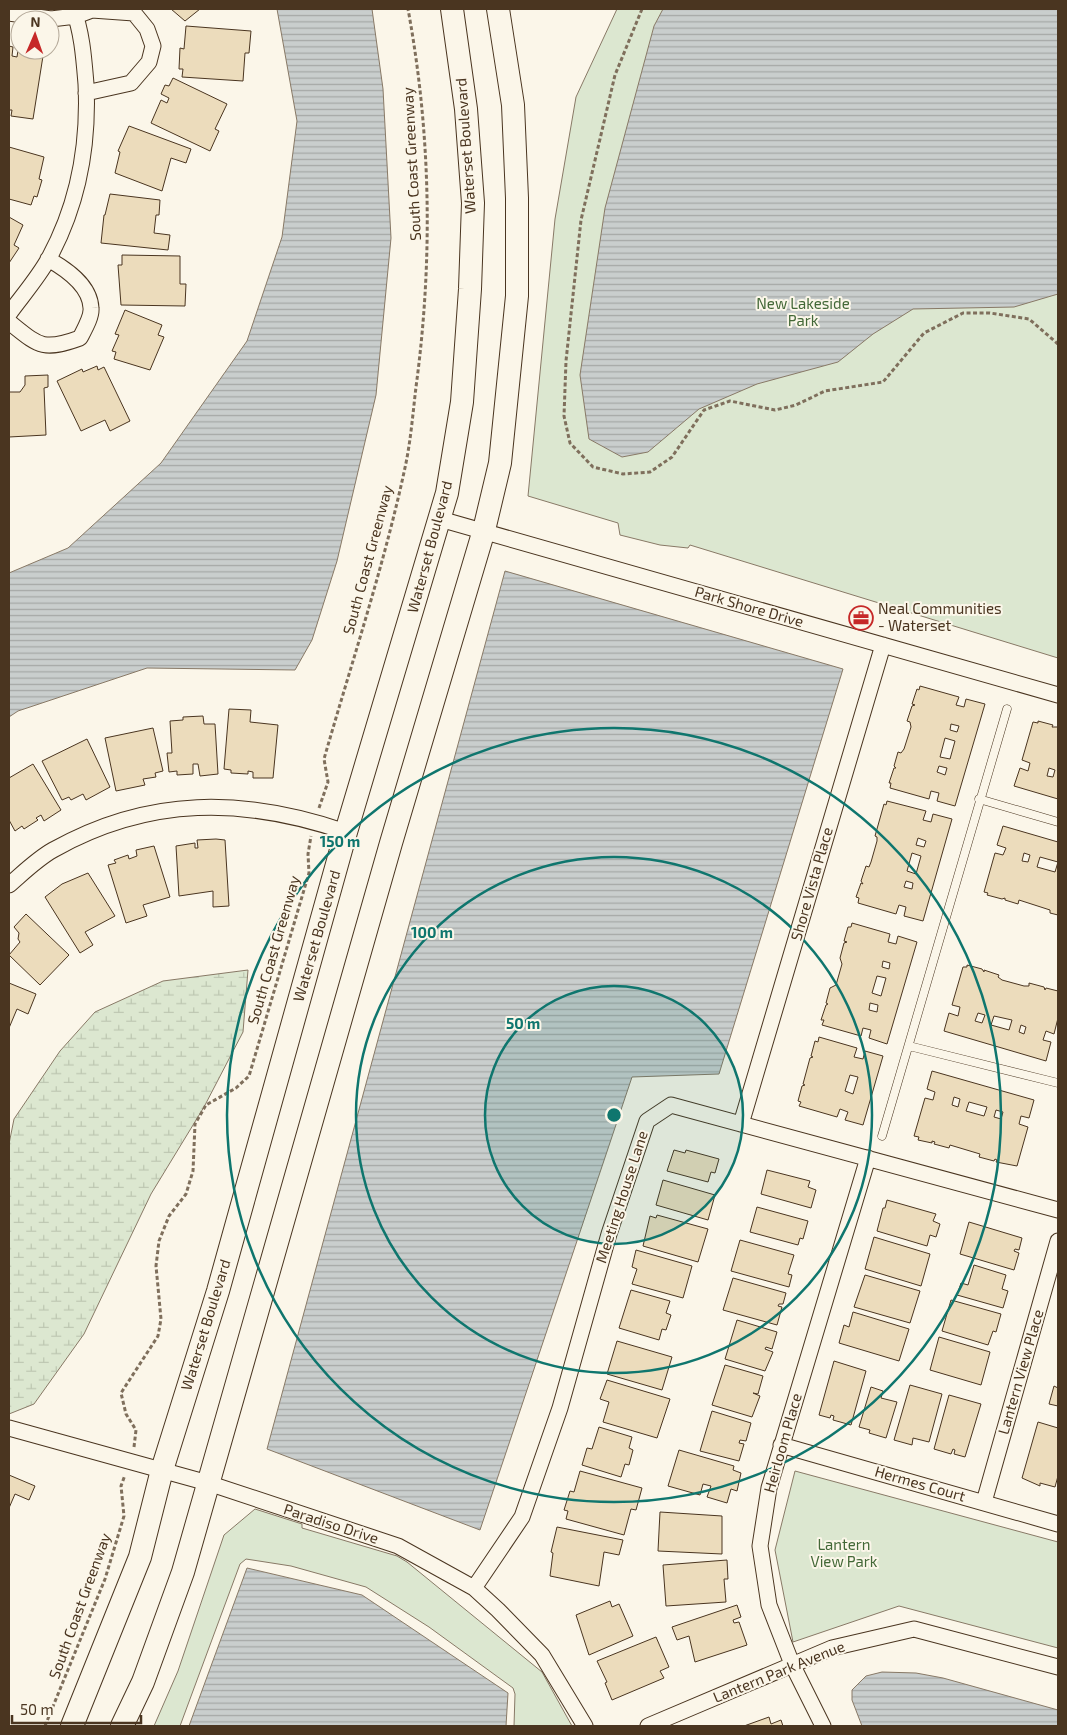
<svg xmlns="http://www.w3.org/2000/svg" width="1067" height="1735" font-family="'Exo 2',sans-serif">
  <defs>
    <pattern id="wetland-marsh" width="20" height="14" patternUnits="userSpaceOnUse" patternTransform="scale(1.25)"><rect width="20" height="14" fill="#dce7d0"/><path d="M1 5h8M5 5V1M11 12h8M15 12V8" fill="none" stroke="#bec7b2"/></pattern>
    <pattern id="water-rules" width="6" height="5" patternUnits="userSpaceOnUse" patternTransform="scale(1.25)"><rect width="6" height="5" fill="#c9cecd"/><path d="M0 2.5h6" fill="none" stroke="#a5a8a6"/></pattern>
  </defs>
  <rect width="100%" height="100%" fill="#fbf6e9"/>
  <path fill="url(#wetland-marsh)" stroke="#887966" d="M248,970l-5,62 -39,75 -53,87 -67,140 -50,70 -25,10v-270l5,-25 46,-68 35,-39 68,-31z"/>
  <path fill="#dce7d0" stroke="#887966" d="M617,9h441v649l-368,-113 -2,3 -28,-3 -40,-10 -2,-12 -90,-27 27,-277 21,-122z
    M795,1471l263,71v106l-159,-42 -106,36 -18,-92z
    M255,1509l47,15v4l95,28 10,6 135,110 30,54h-58l1,-32 -2,-6 -84,-61 -63,-40 -75,-21 -45,-7 -6,5 -60,162h-26l24,-55 46,-136z"/>
  <path fill="url(#water-rules)" stroke="#887966" d="M277,9h95l11,80 8,149 -15,157 -39,166 -25,79 -17,30 -148,-2 -129,43 -9,6v-144l59,-25 93,-85 86,-122 35,-104 15,-116z
    M663,9h395v285l-44,13 -101,2 -40,25 -35,28 -81,22 -58,25 -51,43 -26,5 -33,-18 -9,-64 25,-167 49,-182z
    M505,571l338,98 -124,405 -87,3 -152,453 -213,-81z
    M247,1568l115,27 146,98 -2,33h-317z
    M882,1672l34,1 27,5 115,32v16h-196l-10,-26v-10l14,-14z"/>
  <path fill="#ecdcbc" stroke="#4a3520" fill-rule="evenodd" d="M171,9h29l-15,12z
    M186,26l65,5 -2,22h-4l-2,28 -61,-4 1,-8h-4l1,-21 4,1z
    M9,46l4,1 -1,9 5,1 1,-7 25,6 -10,63 -22,-3 1,-6h-3z
    M173,78l54,26 -12,25 4,2 -9,20 -59,-28 10,-23 6,3 2,-5 -8,-4 4,-9 4,1z
    M129,126l62,23 -5,14 -15,-5 -9,33 -47,-18 5,-21 -2,-1z
    M9,147l35,10 -5,22 3,1 -5,17 -3,-1 -3,9 -22,-6z
    M110,194l50,6 -1,15h-3l-2,18 16,2 -2,15 -67,-7 3,-28h1z
    M9,217l14,8 -9,20 5,3 -10,15z
    M122,255l58,1v28h6l-1,22 -64,-1 -3,-40h4z
    M125,310l37,15 -4,10 6,2 -14,33 -36,-11 2,-7 -4,-1 7,-16 -4,-1z
    M97,366l1,4 6,-3 26,54 -20,10 -5,-11 -24,11 -24,-50 25,-12 1,3z
    M48,375v12l-4,1 2,47 -37,2v-45h11l5,-7v-9z
    M920,686l39,11 -3,8 8,2 2,-8 19,5 -30,102 -18,-5 2,-8 -8,-2 -2,8 -39,-11 1,-5h-2l5,-15h2l-2,-2 4,-14 3,1 3,-4 7,-22 -1,-5 -3,-1 5,-15 3,-1 -3,-1 5,-15 2,1zM951,724l8,2 -2,6 -7,-2zM945,738l10,3 -5,18 -10,-2zM939,766l8,2 -2,7 -8,-3z
    M229,709l22,1 -1,12 28,3 -5,53h-20v-6l-5,-1v3l-17,-1v-3l-7,-1z
    M203,716l1,8h11l3,50 -18,2 -2,-12h-5v10l-16,1v-4l-8,1 -2,-19h5l-2,-32 13,-1v-3z
    M1038,721l15,4 -1,2h6v72l-44,-13 6,-18 8,3 2,-8 -8,-3 11,-38 5,1zM1049,768l6,2 -2,7 -6,-1z
    M153,728l10,43 -8,2 1,4 -13,2 2,6 -29,6 -11,-53z
    M87,739l23,48 -24,13 -3,-6 -12,6 -2,-3 -7,3 -20,-39z
    M33,764l28,46 -17,11 -3,-6 -5,3 2,2 -14,9 -2,-3 -7,5 -6,-11v-42z
    M887,801l39,10 -3,9 8,2 2,-8 19,5 -29,102 -19,-5 2,-9 -7,-2 -3,9 -38,-11 1,-5 -3,-1 5,-14 2,1 -2,-3 5,-15 3,1 2,-5 6,-21v-4l-2,-1 9,-32 2,1zM918,838l8,3 -2,6 -8,-2zM912,853l9,3 -5,18 -9,-3zM906,881l7,2 -1,6 -8,-2z
    M1003,826l55,16v73l-8,-2v-3l-31,-10 -1,4 -13,-4v-2l-3,1 -15,-4 1,-2 -4,-1 11,-39 8,2 3,-7 -9,-3zM1024,853l6,2 -2,7 -6,-1zM1040,857l18,5 -3,10 -18,-5z
    M216,839l9,1 4,66 -16,1v-16l-34,5 -3,-50 19,-3v5h3l-1,-8z
    M154,846l16,51 -27,8 4,11 -21,7 -18,-58 8,-2 -2,-3 14,-5 1,4 8,-3 -1,-6z
    M88,873l27,43 -30,16 8,13 -13,8 -35,-56 17,-13z
    M26,914l43,41 -29,30 -31,-30 11,-13 -2,-3 1,-6 -5,-6z
    M852,923l38,11 -2,8 8,2 2,-8 19,6 -30,102 -18,-6 2,-8 -8,-2 -2,8 -39,-11 2,-5h-3l5,-15 2,-1 -2,-1 4,-15 6,-3 6,-21 -2,-6 4,-15 3,-1 -3,-1 4,-14h3zM883,961l7,2 -1,6 -7,-2zM877,976l9,2 -5,18 -9,-3zM870,1003l8,2 -1,7 -8,-2z
    M967,965l15,4 2,3v-2l15,5 -1,2 4,3 22,6h5v-3l15,4 1,3 1,-2 12,3v27l-4,16 -8,-3 -3,9 8,2 -5,19 -102,-30 5,-18 9,3 2,-9 -8,-2 11,-38h4zM978,1013l7,2 -3,8 -7,-2zM994,1016l18,4 -3,10 -18,-5zM1021,1025l5,2 -2,7 -5,-2z
    M9,983l27,11 -8,20 -11,-5 -8,19z
    M819,1037l38,11 -3,9 9,2 2,-8 18,5 -20,69 -18,-5 3,-8 -8,-3 -3,8 -38,-11 2,-4 -3,-1 4,-15 3,-1 -2,-1 7,-26 3,-1 -2,-1 4,-15 3,1zM850,1075l8,2 -5,17 -8,-3z
    M932,1071l102,29 -5,18 -8,-2 -2,8 9,3 -11,39 -21,-4 1,-2 -2,-1 -1,2 -15,-4 1,-3 -30,-9 -1,3 -15,-4 1,-2 -3,-1v2l-14,-3 1,-3 -5,-1 11,-38 8,2 2,-8 -8,-3zM954,1097l6,2 -2,8 -6,-2zM969,1102l18,5 -3,9 -18,-5zM996,1110l7,2 -2,7 -7,-2z
    M674,1150l11,3 1,-3 33,9 -4,14 -4,-1 -3,10 -41,-11z
    M767,1170l43,11 -2,6 8,3 -5,18 -50,-14z
    M663,1180l52,15 -7,25 -52,-15z
    M887,1200l49,14 -3,7 7,3 -4,13 -6,-2 -3,11 -50,-15 6,-23h2z
    M757,1207l51,14 -5,18 -3,-1 -2,7 -48,-13z
    M657,1215l51,14 -10,33 -55,-16 7,-30 6,2z
    M969,1222l53,16 -3,12 -4,-1 -1,2 5,2 -5,17 -54,-16z
    M874,1237l56,17 -9,32 -56,-17z
    M740,1240l54,15 -6,19 4,1 -3,12 -58,-16z
    M636,1250l56,16 -9,32 -51,-14 5,-15 -5,-2z
    M974,1265l32,10 -4,14 6,2 -5,17 -46,-13 4,-12 7,2z
    M865,1275l55,16 -10,32 -56,-16z
    M733,1278l53,15 -3,11h-4l-1,2 4,1 -5,18 -54,-15z
    M631,1290l39,11 -4,12 5,2 -5,15 -4,-1 -3,11 -40,-12z
    M951,1300l50,14 -5,18 -3,-1 -5,14 -46,-14z
    M853,1312l56,17 -10,32 -60,-18 5,-18 5,2z
    M737,1320l40,12 -5,17 -6,-2 -1,2 8,3 -8,19 -40,-12z
    M939,1337l51,15 -9,33 -51,-15z
    M617,1341l55,16 -10,33 -55,-16z
    M834,1361l32,10 -15,54 -18,-5 1,-4 -3,-1 -1,3 -11,-3z
    M725,1365l38,11 -5,18 -5,-1 7,3 -8,21 -40,-12z
    M607,1380l63,19 -13,39 -54,-16 6,-20 -9,-3z
    M910,1385l32,9 -13,48 -16,-4 -1,7 -18,-5z
    M1054,1386l4,2v18l-9,-2z
    M871,1387l12,4 -2,7 16,4 -11,36 -17,-5 1,-3 -11,-3z
    M949,1395l32,9 -16,53 -11,-3 1,-4 -2,-1 -2,5 -17,-5z
    M712,1411l39,12 -5,18 -6,-1 -1,3 5,1 -5,17 -39,-10z
    M1038,1422l20,6v48l-3,11 -15,-4v3l-18,-8z
    M599,1427l33,10 -3,11 4,2 -4,15 -4,-1 -4,13 -39,-12 5,-17 5,1z
    M679,1450l55,16 -1,4 8,3 -4,18 -6,-2 -4,14 -20,-6 4,-11 -8,-2 -3,11 -32,-9z
    M580,1471l62,17 -6,22 -5,-1 -7,26 -58,-16 2,-8 -4,-1 6,-19 4,1z
    M9,1475l26,11 -6,14 -14,-6 -6,14z
    M660,1512l62,4v38l-64,-3z
    M557,1527l66,13 -4,15 -15,-3 -5,34 -49,-10 3,-23 -2,-1z
    M727,1560l1,19h-4l2,23 -60,4 -3,-41z
    M610,1601l2,6 7,-3 14,32 -44,19 -13,-40z
    M737,1605l4,12 -8,3 1,3 5,-1 8,23 -52,17 -6,-26 -12,4 -5,-13z
    M656,1637l13,30 -9,4 4,7 -52,22 -7,-17 2,-1 -10,-21z
    M769,1717l2,7 10,-4 2,6h-39z"/>
  <g fill="none" stroke-linecap="round" stroke-linejoin="round">
    <g stroke="#4a3520" stroke-width="9">
      <path id="lane" d="M979,799l79,23
        M909,1046l149,37
        M882,1136l125,-427"/>
    </g>
    <g stroke="#4a3520" stroke-width="17">
      <path id="street" d="M9,13l42,6 25,-3 16,-6 42,3 13,16 6,17 -4,16 -18,21 -45,10
        M9,314c13,-18 29,-36 40,-56 30,-55 40,-112 37,-174 -2,-24 -4,-53 -13,-75
        M9,322c29,23 33,30 71,16 4,-8 12,-21 11,-30 -1,-23 -25,-39 -43,-49
        M440,519l618,176
        M9,885c14,-12 28,-26 44,-35 96,-54 191,-53 293,-18
        M741,1124l142,-479
        M9,1428l199,55 190,63 76,42 24,22 44,45 43,71
        M781,1445l277,79
        M984,1502l74,-261
        M474,1588l48,-71 38,-109 49,-174 38,-113 24,-16 387,105
        M648,1726l184,-78 82,-19 144,38
        M823,1726l-31,-62 -23,-59 -9,-59 9,-58 99,-330"/>
    </g>
    <g stroke="#4a3520" stroke-width="24">
      <path id="secondary" d="M72,1726l68,-169 22,-87 56,-179 128,-459 101,-339 15,-91 8,-113 3,-86 -7,-94 -14,-100
        M122,1726l21,-44 40,-110 208,-729 93,-313 16,-67 17,-167v-98l-4,-93 -15,-96"/>
    </g>
    <path stroke="#7f6f5c" stroke-width="3" stroke-dasharray="4 2.5" stroke-linecap="butt" d="M642,9l-27,66 -34,145 -15,141 -2,55 6,27 23,24 30,7 27,-2 22,-15 32,-47 26,-9 45,9 21,-5 29,-14 58,-9 41,-49 39,-20h27l39,6 29,25
      M319,808l9,-26 -4,-23c28,-98 61,-196 82,-296 5,-25 7,-51 10,-76 17,-127 15,-253 -8,-378
      M134,1447l2,-17 -10,-16 -5,-21 37,-57 3,-17 -5,-53 3,-25 10,-25 17,-22 7,-23 2,-47 11,-19 30,-17 13,-12 60,-203 -1,-19 3,-18
      M45,1726l60,-147 19,-63 -3,-30 4,-11"/>
    <use href="#lane" stroke="#fbf6e9" stroke-width="8"/>
    <use href="#street" stroke="#fbf6e9" stroke-width="15"/>
    <use href="#secondary" stroke="#fbf6e9" stroke-width="22"/>
  </g>
  <circle cx="614" cy="1115" r="129" fill="#0f766e" fill-opacity=".12"/>
  <g fill="none" stroke="#0f766e" stroke-width="2.5">
    <circle cx="614" cy="1115" r="129"/>
    <circle cx="614" cy="1115" r="258"/>
    <circle cx="614" cy="1115" r="387"/>
  </g>
  <defs>
    <g id="office-ring" transform="scale(1.25)"><circle r="9.5" fill="#fbf6e9" stroke="#c62828" stroke-width="1.5"/><path d="M-6-3h4V-5.5h4V-3h4V5H-6ZM-1-4.5V-3h2v-1.5ZM-6 0V1H6V0Z" fill="#c62828"/></g>
  </defs>
  <g fill-rule="evenodd">
    <use href="#office-ring" x="861" y="618"/>
  </g>
  <g text-anchor="middle" stroke-width="4" stroke-linejoin="round" paint-order="stroke">
    <g font-size="15" fill="#4a3520" stroke="#fbf6e9">
      <text transform="translate(466 146) rotate(-94)" y="5">Waterset Boulevard</text>
      <text transform="translate(412 164) rotate(-93)" y="5">South Coast Greenway</text>
      <text transform="translate(430 547) rotate(-75)" y="5">Waterset Boulevard</text>
      <text transform="translate(368 560) rotate(-75)" y="5">South Coast Greenway</text>
      <text transform="translate(749 607) rotate(16)" y="5">Park Shore Drive</text>
      <text transform="translate(812 884) rotate(-74)" y="5">Shore Vista Place</text>
      <text transform="translate(317 936) rotate(-74)" y="5">Waterset Boulevard</text>
      <text transform="translate(274 950) rotate(-74)" y="5">South Coast Greenway</text>
      <text transform="translate(622 1197) rotate(-72)" y="5">Meeting House Lane</text>
      <text transform="translate(206 1325) rotate(-73)" y="5">Waterset Boulevard</text>
      <text transform="translate(1021 1372) rotate(-74)" y="5">Lantern View Place</text>
      <text transform="translate(783 1443) rotate(-74)" y="5">Heirloom Place</text>
      <text transform="translate(920 1484) rotate(16)" y="5">Hermes Court</text>
      <text transform="translate(331 1524) rotate(18)" y="5">Paradiso Drive</text>
      <text transform="translate(80 1606) rotate(-70)" y="5">South Coast Greenway</text>
      <text transform="translate(779 1672) rotate(-22)" y="5">Lantern Park Avenue</text>
    </g>
    <g font-size="15" fill="#436837" stroke="#fbf6e9">
      <text x="803" y="309">New Lakeside<tspan x="803" dy="17">Park</tspan></text>
      <text x="844" y="1550">Lantern<tspan x="844" dy="17">View Park</tspan></text>
    </g>
    <g font-size="15" fill="#4a3520" stroke="#fbf6e9" text-anchor="start">
      <text x="878" y="614">Neal Communities<tspan x="878" dy="17">- Waterset</tspan></text>
    </g>
  </g>
  <circle cx="614" cy="1115" r="8" fill="#0f766e" stroke="#fbf6e9" stroke-width="2.5"/>
  <g font-size="15" text-anchor="middle" font-weight="bold" fill="#0f766e" stroke="#fbf6e9" stroke-width="4" stroke-linejoin="round" paint-order="stroke">
    <text x="340" y="847">150 m</text>
    <text x="432" y="938">100 m</text>
    <text x="523" y="1029">50 m</text>
  </g>
  <rect width="1067" height="1735" fill="none" stroke="#4a3520" stroke-width="20"/>
  <g transform="translate(35 35) rotate(2)"><circle r="24" fill="#fbf6e9" stroke="#b4a999"/>
  <path d="M0-4L9 19L0 12L-9 19Z" fill="#c62828"/>
  <text y="-8" font-size="14" font-weight="bold" text-anchor="middle" fill="#4a3520">N</text>
  </g>
  <path d="M12 1715v8h129v-8" fill="none" stroke="#4a3520" stroke-width="2.5"/>
  <text x="20" y="1715" font-size="15" fill="#4a3520" stroke="#fbf6e9" stroke-width="4" paint-order="stroke">50 m</text>
</svg>
